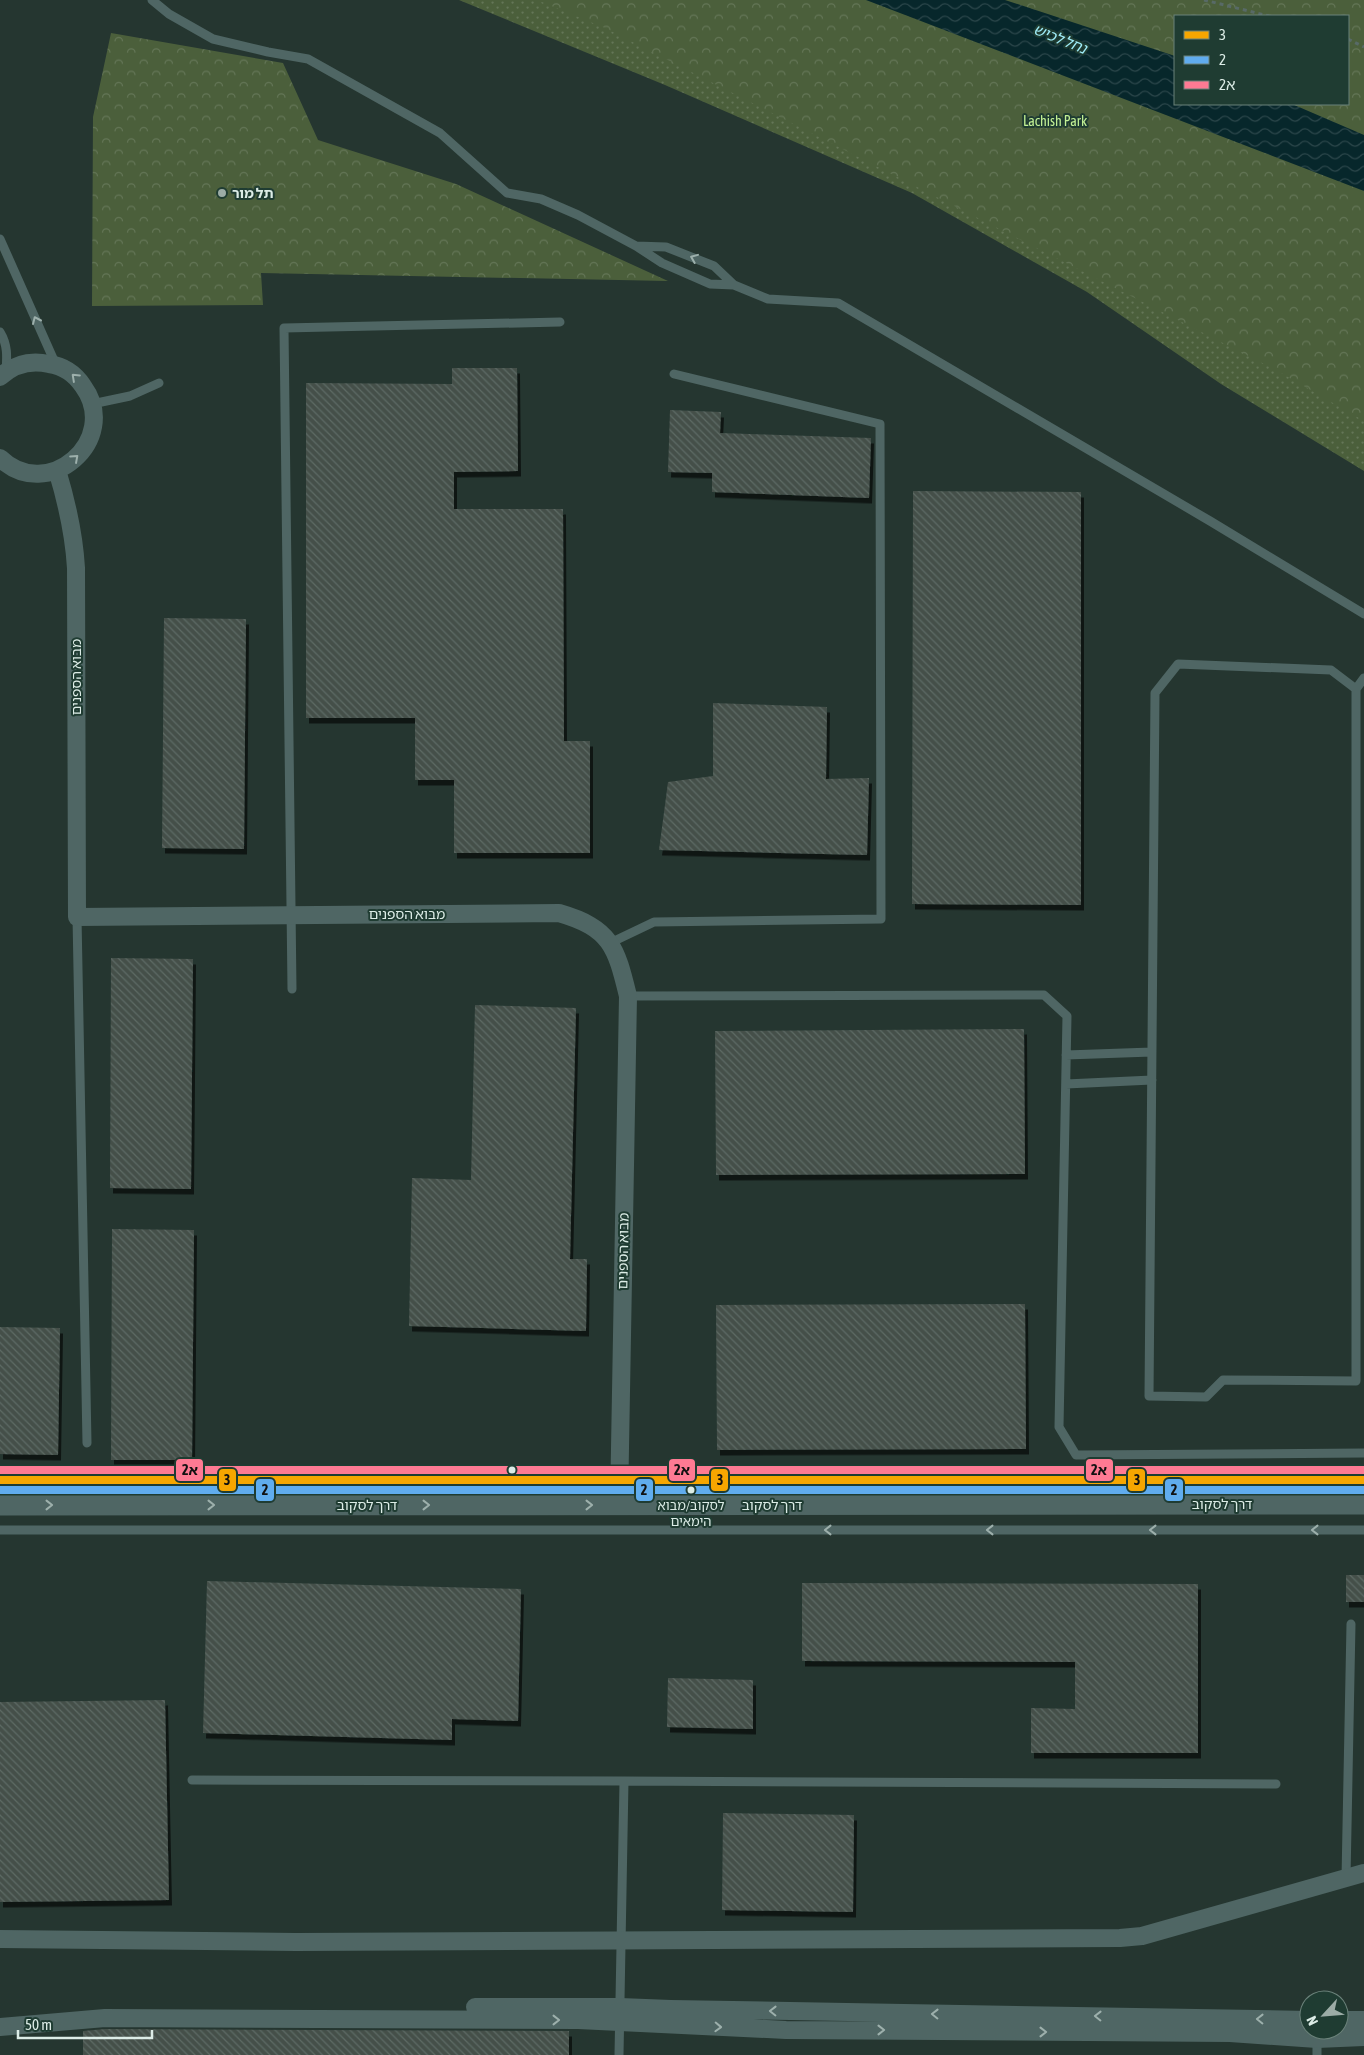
<svg xmlns="http://www.w3.org/2000/svg" width="1364" height="2055" font-family="'Asap Condensed','Noto Sans Hebrew',sans-serif">
  <defs>
    <pattern id="grass-dots" width="8" height="8" patternUnits="userSpaceOnUse" patternTransform="scale(1.25)"><rect width="8" height="8" fill="#4b5f3b"/><path d="M2 2h.1M6 6h.1" fill="none" stroke="#647657" stroke-width="1.8" stroke-linecap="round"/></pattern>
    <pattern id="park-crowns" width="20" height="18" patternUnits="userSpaceOnUse" patternTransform="scale(1.25)"><rect width="20" height="18" fill="#4b5f3b"/><path d="M2 6a3 3 0 1 1 6 0M12 15a3 3 0 1 1 6 0" fill="none" stroke="#647657"/></pattern>
    <pattern id="water-waves" width="16" height="10" patternUnits="userSpaceOnUse" patternTransform="scale(1.25)"><rect width="16" height="10" fill="#07272b"/><path d="M0 5q4-4 8 0t8 0" fill="none" stroke="#2b464a"/></pattern>
    <pattern id="building-back-hatch" width="6" height="6" patternUnits="userSpaceOnUse" patternTransform="scale(1.25)"><rect width="6" height="6" fill="#44504a"/><path d="M-1 5l2 2M0 0l6 6M5-1l2 2" fill="none" stroke="#5e6964"/></pattern>
    <filter id="shadow"><feDropShadow dx="3" dy="5.5" stdDeviation="0" flood-color="#0009"/></filter>
  </defs>
  <rect width="100%" height="100%" fill="#253630"/>
  <path fill="url(#grass-dots)" d="M459,0h407l498,191v280l-143,-87 -134,-92 -175,-99 -247,-108z"/>
  <path fill="url(#park-crowns)" fill-rule="evenodd" d="M537,0h827v421l-88,-51 -671,-342zM1175,16h173v88h-173z
    M111,33l172,30 35,77 138,44 212,97 -407,-8 2,32 -171,1 1,-189z"/>
  <path fill="url(#water-waves)" d="M866,0h139l170,56v48h117l72,31v56z"/>
  <path fill="url(#building-back-hatch)" filter="url(#shadow)" d="M452,368h65l1,103 -64,1v37h109l1,232h26v112h-136v-73h-39v-62h-109v-335l146,1z
    M670,410l51,2 -1,21 151,5 -2,60 -157,-6v-19l-44,-1z
    M913,491l168,1v413l-169,-1z
    M164,618l82,1 -2,230 -82,-1z
    M713,703l114,4 -1,72 43,-1 -2,77 -208,-5 9,-68 45,-6z
    M111,958l82,1 -2,230 -81,-1z
    M475,1005l101,3 -6,251h17l-1,72 -177,-5 3,-148 59,2z
    M1024,1029l1,145 -309,1 -1,-144z
    M112,1229l82,1 -2,230h-81z
    M1025,1304l1,145 -309,1 -1,-145z
    M0,1327l60,1 -2,127 -58,-1z
    M1346,1575h18v27h-18z
    M207,1581l314,8 -3,132 -66,-2v21l-249,-7z
    M802,1583l396,1v169h-167v-45l44,1v-47l-273,-1z
    M668,1678l85,2v49l-86,-2z
    M165,1700l4,200 -169,2v-200z
    M723,1813l131,2 -1,97 -131,-2z
    M105,2029l464,2v24h-486v-24z"/>
  <g fill="none" stroke-linecap="round" stroke-linejoin="round">
    <path stroke="#586a67" stroke-width="3" stroke-dasharray="4 4" stroke-linecap="butt" d="M1204,0l65,16
      M1348,39l16,8"/>
    <path stroke="#4f6664" stroke-width="9" d="M152,0l17,14 44,25 55,13 40,7 132,74 67,60 34,6 37,16 58,31
      M0,239l56,126
      M734,285l-24,-1 -48,-21 -26,-17 30,1 48,19 20,19 34,14 70,4 372,218 154,93
      M0,332c8,13 7,25 6,40
      M92,404l38,-8 29,-13
      M1356,689l-25,-19 -153,-6 -23,29 -6,703 57,1 17,-17 133,1v-692l8,-11
      M77,917l10,526
      M610,943l44,-21 227,-3 -1,-495 -206,-50
      M292,989l-8,-661 276,-6
      M628,996l416,-1 23,21 -8,411 17,28 288,-2
      M1066,1055l86,-3
      M1066,1084l86,-4
      M0,1530h1364
      M192,1780l432,1
      M1346,1878l5,-254
      M1317,2030v25
      M619,2055l5,-274 652,3"/>
    <path stroke="#4f6664" stroke-width="18" d="M0,377c14,-13 31,-17 49,-13 14,2 26,10 34,22 39,54 -36,118 -83,72
      M57,470c10,33 17,64 19,98l1,349 482,-4c52,15 57,34 69,83l-9,509
      M0,1939l296,3 824,-4 22,-2 222,-63
      M475,2007h145l51,2 638,11
      M1339,2020h25
      M0,2027l105,-9 473,2 208,10 444,3 87,6 47,-2"/>
    <path stroke="#4f6664" stroke-width="21" d="M0,1480h1364
      M0,1505l1364,-1"/>
    <g stroke="#1f3c32" stroke-width="11">
      <path id="bus-1" d="M0,1480h1364"/>
    </g>
    <g stroke="#1f3c32" stroke-width="11">
      <path id="bus-2" d="M0,1490h1364"/>
    </g>
    <g stroke="#1f3c32" stroke-width="11">
      <path id="bus-3" d="M0,1470h1364"/>
    </g>
    <use href="#bus-1" stroke="#f7a600" stroke-width="8"/>
    <use href="#bus-2" stroke="#60acee" stroke-width="8"/>
    <use href="#bus-3" stroke="#fe7a93" stroke-width="8"/>
  </g>
  <defs><path id="oneway-chevron" d="M-2-3.5L2.5 0L-2 3.5" fill="none" stroke-width="1.6" stroke-linecap="round" stroke-linejoin="round" transform="scale(1.25)"/></defs>
  <g stroke="#9db0ac">
    <use href="#oneway-chevron" transform="translate(694 258) rotate(-158)"/>
    <use href="#oneway-chevron" transform="translate(36 320) rotate(-114)"/>
    <use href="#oneway-chevron" transform="translate(75 377) rotate(-137)"/>
    <use href="#oneway-chevron" transform="translate(75 458) rotate(-42)"/>
    <use href="#oneway-chevron" transform="translate(49 1505)"/>
    <use href="#oneway-chevron" transform="translate(211 1505)"/>
    <use href="#oneway-chevron" transform="translate(426 1505)"/>
    <use href="#oneway-chevron" transform="translate(589 1505)"/>
    <use href="#oneway-chevron" transform="translate(828 1530) rotate(180)"/>
    <use href="#oneway-chevron" transform="translate(990 1530) rotate(180)"/>
    <use href="#oneway-chevron" transform="translate(1153 1530) rotate(180)"/>
    <use href="#oneway-chevron" transform="translate(1315 1530) rotate(180)"/>
    <use href="#oneway-chevron" transform="translate(773 2011) rotate(-179)"/>
    <use href="#oneway-chevron" transform="translate(935 2014) rotate(-179)"/>
    <use href="#oneway-chevron" transform="translate(1098 2016) rotate(-179)"/>
    <use href="#oneway-chevron" transform="translate(1260 2019) rotate(-179)"/>
    <use href="#oneway-chevron" transform="translate(556 2020)"/>
    <use href="#oneway-chevron" transform="translate(718 2027) rotate(2)"/>
    <use href="#oneway-chevron" transform="translate(881 2030)"/>
    <use href="#oneway-chevron" transform="translate(1043 2032)"/>
  </g>
  <circle fill="#9caca6" stroke="#1f3c32" stroke-width="2" cx="222" cy="193" r="5"/>
  <g fill="#dcece6" stroke="#1f3c32" stroke-width="2">
    <circle cx="512" cy="1470" r="4.5"/>
    <circle cx="691" cy="1490" r="4.5"/>
  </g>
  <g text-anchor="middle" stroke-width="4" stroke-linejoin="round" paint-order="stroke">
    <g font-size="13" fill="#dcece6" stroke="#1f3c32">
      <text x="691" y="1510">לסקוב/מבוא<tspan x="691" dy="16">הימאים</tspan></text>
    </g>
    <g font-size="14" fill="#c3f195" stroke="#1f3c32">
      <text x="1055" y="126">Lachish Park</text>
    </g>
    <g font-size="14" font-weight="bold" fill="#dcece6" stroke="#1f3c32" text-anchor="start">
      <text x="232" y="198">תל מור</text>
    </g>
    <g font-size="14" fill="#dcece6" stroke="#1f3c32">
      <text transform="translate(76 677) rotate(-90)" y="5">מבוא הספנים</text>
      <text x="407" y="919">מבוא הספנים</text>
      <text transform="translate(623 1251) rotate(-89)" y="5">מבוא הספנים</text>
      <text x="1222" y="1509">דרך לסקוב</text>
      <text x="367" y="1510">דרך לסקוב</text>
      <text x="772" y="1510">דרך לסקוב</text>
    </g>
    <g font-size="15" font-style="italic" fill="#9fecf8" stroke="#1f3c32">
      <text transform="translate(1060 39) rotate(22)" y="5">נחל לכיש</text>
    </g>
  </g>
  <g stroke="#1f3c32" stroke-width="2">
    <rect x="175" y="1458" width="29" height="24" rx="5" fill="#fe7a93"/>
    <rect x="668" y="1458" width="28" height="24" rx="5" fill="#fe7a93"/>
    <rect x="1085" y="1458" width="29" height="24" rx="5" fill="#fe7a93"/>
    <rect x="218" y="1468" width="19" height="24" rx="5" fill="#f7a600"/>
    <rect x="710" y="1468" width="19" height="24" rx="5" fill="#f7a600"/>
    <rect x="1127" y="1468" width="19" height="24" rx="5" fill="#f7a600"/>
    <rect x="255" y="1478" width="20" height="24" rx="5" fill="#60acee"/>
    <rect x="635" y="1478" width="19" height="24" rx="5" fill="#60acee"/>
    <rect x="1164" y="1478" width="20" height="24" rx="5" fill="#60acee"/>
  </g>
  <g font-size="14" text-anchor="middle" font-weight="bold" fill="#111">
    <text x="190" y="1475">2א</text>
    <text x="682" y="1475">2א</text>
    <text x="1099" y="1475">2א</text>
    <text x="227" y="1485">3</text>
    <text x="720" y="1485">3</text>
    <text x="1137" y="1485">3</text>
    <text x="265" y="1495">2</text>
    <text x="644" y="1495">2</text>
    <text x="1174" y="1495">2</text>
  </g>
  <rect x="1174" y="15" width="175" height="90" fill="#1f3c32" stroke="#6b827a"/>
  <rect x="1184" y="31" width="25" height="8" fill="#f7a600" stroke="#6b827a"/>
  <text x="1219" y="40" font-size="15" fill="#dcece6">3</text>
  <rect x="1184" y="56" width="25" height="8" fill="#60acee" stroke="#6b827a"/>
  <text x="1219" y="65" font-size="15" fill="#dcece6">2</text>
  <rect x="1184" y="81" width="25" height="8" fill="#fe7a93" stroke="#6b827a"/>
  <text x="1219" y="90" font-size="15" fill="#dcece6">2א</text>
  <g transform="translate(1324 2015) rotate(244)"><circle r="24" fill="#1f3c32" stroke="#6b827a"/>
  <path d="M0-4L9 19L0 12L-9 19Z" fill="#9caca6"/>
  <text y="-8" font-size="14" font-weight="bold" text-anchor="middle" fill="#dcece6">N</text>
  </g>
  <path d="M18 2030v8h134v-8" fill="none" stroke="#dcece6" stroke-width="2.5"/>
  <text x="25" y="2030" font-size="15" fill="#dcece6" stroke="#1f3c32" stroke-width="4" paint-order="stroke">50 m</text>
</svg>
